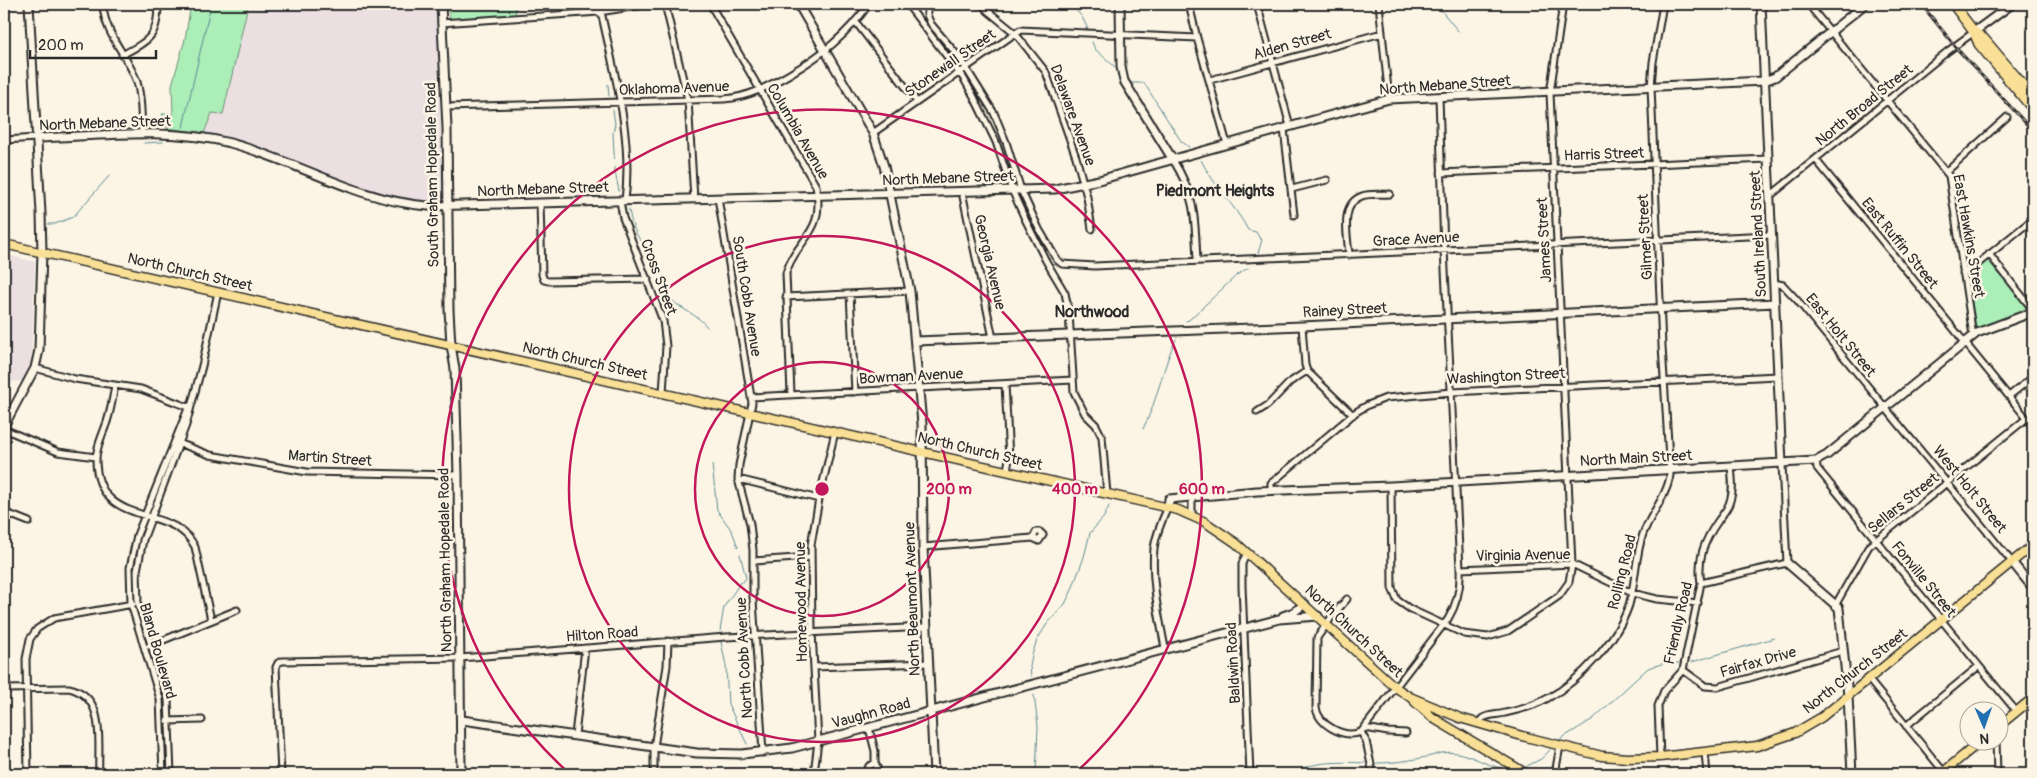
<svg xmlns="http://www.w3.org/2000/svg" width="2037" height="778" font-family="Pangolin,sans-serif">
  <rect width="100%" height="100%" fill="#fcf5e5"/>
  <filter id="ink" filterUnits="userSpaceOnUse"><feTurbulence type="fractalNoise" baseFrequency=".02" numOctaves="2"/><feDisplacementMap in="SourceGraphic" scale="10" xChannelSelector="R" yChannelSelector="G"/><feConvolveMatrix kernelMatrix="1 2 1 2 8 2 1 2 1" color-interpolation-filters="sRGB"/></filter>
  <g filter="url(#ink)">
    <path fill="#ebdfe2" d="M248,4h189l6,200 -61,-8 -138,-53 -40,-10 8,-20h11z
      M4,254l31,8 -4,105 -8,14 -19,1z"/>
    <path fill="#abeeb8" stroke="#6b8c72" d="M191,4h66l-9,1 -25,109 -11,-1 -8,20 -37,-5 -5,-14h11l-1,-29 13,-46z
      M446,4h69l1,11 -65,5z
      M1987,260l43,49 -54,19 -8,-51 6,-8z"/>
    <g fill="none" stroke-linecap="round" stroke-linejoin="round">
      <path stroke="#5a8992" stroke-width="1" d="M1071,4l11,13 6,12
        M1440,9l18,22
        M1092,42l3,7 20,18
        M1130,83h14l37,58 8,6
        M608,84l1,12
        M613,110l2,14 -2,9 2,39 4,19
        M183,127l28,-123
        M144,143l19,-1
        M1201,160c12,25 34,45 47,70l8,2 4,7 2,1 -4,13
        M629,209c4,32 20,37 31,62 4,10 4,20 11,28 11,12 27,15 36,28
        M48,224h7l18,-7 37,-42
        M1186,321l3,-1 48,-45 11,-7
        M1143,429c15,-29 19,-61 33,-90
        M712,464l5,46 15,21 6,16
        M720,631l4,-24 16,-24 4,-2 2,-3 -6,-24
        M721,642l5,24 2,38 19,40
        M1692,662l82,-24
        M1031,676l-1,-10 2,-11 5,-15 10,-16 18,-20 6,-12 13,-35 6,-24 14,-16 5,-11
        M1034,695l4,31 -2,48
        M1559,740l34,-21 55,-51 17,-5h14
        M1377,763c18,0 36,-3 54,-7 4,-1 7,-3 11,-3 22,-4 39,11 59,15
        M1527,766l14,-7 9,-9
        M1295,774c11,-14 53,-12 70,-11"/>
      <g stroke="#2b2b2b" stroke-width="9">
        <path id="street" d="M103,4c1,31 25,51 34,78 5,16 4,34 5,51
          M597,4l5,12c13,60 31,122 23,185
          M665,4l23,96 6,99
          M710,4l106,182c10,48 -19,51 -30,87l5,121
          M907,4l57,75 9,16 23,47 16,48 13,29 21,42 19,32 4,20 5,79 11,22 11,11 6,12 5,57
          M927,4v11l4,9 28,33 35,56 12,29 15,48 18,39 18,31 5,4
          M982,4l6,7 27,22 31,39 30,85 11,40 5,32
          M1189,4l8,34 30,106
          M1257,4l33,122
          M1379,4l10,95
          M1808,4l141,172 24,160
          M855,21l62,81
          M441,23l158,-11 51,-8
          M122,55c28,-15 36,-19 36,-51
          M1210,80l172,-47
          M446,107l278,-8c25,-2 43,-12 64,-24 34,-20 58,-39 81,-71
          M1284,129l10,86
          M873,133l147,-103 177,8
          M4,140l33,-2
          M1173,160c23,36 22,60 24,101
          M1816,160l217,266
          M1946,172l61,-55
          M1441,173l327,-14
          M1292,189l35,-9
          M962,192l31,146
          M1770,196l178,-145 26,-19
          M718,198l34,205 -13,62 -1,14 12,45 3,26v50l10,153
          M620,201l3,17 40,103 3,25 -3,47
          M540,203l2,72 2,5 4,1 100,-2
          M1989,254l44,56
          M1349,255c-1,-18 -10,-51 13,-59 8,-3 19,-1 28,-2
          M1062,264l33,2 676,-31
          M1963,273l12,-7 58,-47
          M1774,283l9,2 14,15 215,262
          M850,294l5,98
          M786,297l124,-6
          M1302,326l3,39 2,6 46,44
          M35,368l40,11 66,10 47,18
          M1005,384l4,74 -2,13
          M115,385c-2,12 -4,25 -8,37 -4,12 -11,25 -11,37 0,72 78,43 99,88l16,73
          M2009,396l24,-19
          M751,397l322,-17
          M1257,412l11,-7 22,-23 17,-11
          M4,429l54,23 38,5
          M176,442l34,13 97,17 151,3
          M1816,461l1,7 199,243
          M738,479l81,20
          M1391,486l1,102 5,12 13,9 54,25 24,3 20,-6 51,-35 10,-14 3,-18 -22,-471 13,-89
          M1271,491v-8l4,-3 81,-68 12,-7 18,-7 66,-6 326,-16
          M4,512l25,10
          M1192,515v-17
          M923,547l110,-9 6,3 4,-6 -3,-3h-4l-3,6
          M1247,552l-5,12v22l8,188
          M754,561l57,-4
          M1460,569l112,-5 60,29 25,6 41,4
          M1701,583l86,-20 -5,-99
          M1347,599l-14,16 -16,23 -1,70c3,17 28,31 45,24
          M1836,604l33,-58 158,-128
          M149,646l88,-36
          M1165,648c-6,-32 -14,-66 -11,-100 2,-14 8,-28 14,-41
          M814,667l114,-4
          M1683,670l22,16 13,1 125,-36
          M1869,680l75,92
          M4,689l65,-1c39,9 28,57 30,86
          M167,721l35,-1
          M1478,724c2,-3 2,-4 5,-6 6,-4 15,-3 22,-5 15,-3 29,-7 43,-15 32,-17 70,-59 81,-93 7,-24 6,-48 14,-71 7,-19 25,-40 27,-59l-8,-129 -11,-259 2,-25 10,-58
          M1906,726l73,-60
          M869,728l6,23v12
          M1365,728l23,4 18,1
          M1361,732l87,-113c9,-15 13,-32 12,-50l-16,-319 -5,-153
          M1361,732l5,9 7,33
          M575,735l10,-87
          M1996,740l1,34
          M1705,753l2,21
          M1660,757l-2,-51 6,-15 19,-21 18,-87c-4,-24 3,-42 17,-62 4,-6 10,-12 12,-20 4,-11 2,-23 1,-35
          M28,774l-2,-115 4,-20 7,-10 17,-11 79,-14
          M163,774l-3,-75 -29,-95 -1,-36 7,-33 52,-129
          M171,774l-3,-75 -30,-96 -1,-32 6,-31 43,-115 16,-59 16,-74
          M281,774l-5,-107 2,-4 4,-2 178,-3 266,-21 200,-10
          M654,774v-27l13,-81 1,-25
          M814,774l4,-33 -6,-109 -1,-87 8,-46 16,-67
          M865,774l4,-8 6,-3 2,4 -1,7
          M1555,774l5,-28"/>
      </g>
      <g stroke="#2b2b2b" stroke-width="11">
        <path id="secondary" d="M441,4l6,124 2,182 2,35 4,24 3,106 3,299
          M798,4l75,129 11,33 26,125 12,133 1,123 11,227
          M1120,4l1,63 3,14 49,79
          M1761,4l21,460
          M1974,32l38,-28
          M37,138c64,-2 129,-11 193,5 68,18 127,58 198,63l627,-17 44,-9 290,-81 375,-18 11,-4 90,-73
          M916,341l386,-15 473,-23
          M4,426l31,-58 4,-18 3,-98 -1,-39 -12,-209
          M1168,507l1,-8 88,-8 134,-5 425,-25 11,-6 150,-122 56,-21
          M2012,562l21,26
          M1787,563l52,45 9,88 4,78
          M1283,616l11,-4 11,-8
          M462,720l235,33 45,1 50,-6 487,-129 39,-3"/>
      </g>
      <g stroke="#2b2b2b" stroke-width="11">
        <path id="primary" d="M4,244l1174,266 27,12 31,21 159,144 15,10 50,21 62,18 80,20 25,2 33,-1 97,-11 38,-13 27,-16 211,-172
          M1415,702l18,16 94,56
          M2000,725l33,-27
          M1941,774l41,-34"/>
      </g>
      <g stroke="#2b2b2b" stroke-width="12">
        <path id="highway" d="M1953,4l21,28 5,12 54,65
          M1974,32l10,7 49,58"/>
      </g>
      <use href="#street" stroke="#fcf5e5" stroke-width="5"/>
      <use href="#secondary" stroke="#fcf5e5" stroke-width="7"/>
      <use href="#primary" stroke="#f9e096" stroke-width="8"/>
      <use href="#highway" stroke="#f9e096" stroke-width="9"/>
      <g stroke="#2b2b2b" stroke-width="3">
        <path id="rail" d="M1921,4l38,47 74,80"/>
      </g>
      <use href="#rail" stroke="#fcf5e5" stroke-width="1" stroke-dasharray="4" stroke-linecap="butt"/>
    </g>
  </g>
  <g fill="none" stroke="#c2185b" stroke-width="2.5">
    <circle cx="822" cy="489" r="127"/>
    <circle cx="822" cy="489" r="253"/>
    <path d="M570 774A380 380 0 1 1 1074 774"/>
  </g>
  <g text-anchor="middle" stroke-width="5" stroke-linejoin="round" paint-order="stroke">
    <g font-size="15" fill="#2b2b2b" stroke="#fcf5e5">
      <text transform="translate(1292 44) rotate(-16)" y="5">Alden Street</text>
      <text transform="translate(950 63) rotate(-35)" y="5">Stonewall Street</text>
      <text transform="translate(1445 85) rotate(-4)" y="5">North Mebane Street</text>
      <text transform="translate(674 88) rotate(-2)" y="5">Oklahoma Avenue</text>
      <text transform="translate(1864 105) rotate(-39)" y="5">North Broad Street</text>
      <text transform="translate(1073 115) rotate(70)" y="5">Delaware Avenue</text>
      <text transform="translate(105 123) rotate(-2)" y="5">North Mebane Street</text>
      <text transform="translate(798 131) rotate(60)" y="5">Columbia Avenue</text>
      <text transform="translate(1604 154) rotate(-2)" y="5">Harris Street</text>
      <text transform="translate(432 175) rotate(-91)" y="5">South Graham Hopedale Road</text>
      <text transform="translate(948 178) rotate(-2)" y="5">North Mebane Street</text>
      <text transform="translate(543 189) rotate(-2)" y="5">North Mebane Street</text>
      <text transform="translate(1758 234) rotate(-93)" y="5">South Ireland Street</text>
      <text transform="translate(1969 236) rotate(80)" y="5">East Hawkins Street</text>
      <text transform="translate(1645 237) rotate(-93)" y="5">Gilmer Street</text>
      <text transform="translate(1416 239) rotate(-3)" y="5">Grace Avenue</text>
      <text transform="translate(1544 240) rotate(-93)" y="5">James Street</text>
      <text transform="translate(1900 243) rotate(51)" y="5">East Ruffin Street</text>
      <text transform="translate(990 262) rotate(77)" y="5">Georgia Avenue</text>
      <text transform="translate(190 272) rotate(13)" y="5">North Church Street</text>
      <text transform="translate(659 277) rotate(70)" y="5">Cross Street</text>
      <text transform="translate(747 296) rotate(81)" y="5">South Cobb Avenue</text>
      <text transform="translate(1345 310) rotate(-3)" y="5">Rainey Street</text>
      <text transform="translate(1841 335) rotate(51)" y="5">East Holt Street</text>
      <text transform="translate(585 361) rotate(13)" y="5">North Church Street</text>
      <text transform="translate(911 376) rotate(-3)" y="5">Bowman Avenue</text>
      <text transform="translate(1506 376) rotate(-3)" y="5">Washington Street</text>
      <text transform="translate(980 451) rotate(13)" y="5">North Church Street</text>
      <text transform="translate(330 458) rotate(4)" y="5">Martin Street</text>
      <text transform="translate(1636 458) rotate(-3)" y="5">North Main Street</text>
      <text transform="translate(1970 489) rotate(51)" y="5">West Holt Street</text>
      <text transform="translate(1903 503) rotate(-39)" y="5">Sellars Street</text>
      <text transform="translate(1523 555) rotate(-1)" y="5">Virginia Avenue</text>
      <text transform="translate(445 560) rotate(-91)" y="5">North Graham Hopedale Road</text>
      <text transform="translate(1622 572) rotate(-76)" y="5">Rolling Road</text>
      <text transform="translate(1924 579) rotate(51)" y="5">Fonville Street</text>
      <text transform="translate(912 599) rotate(-92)" y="5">North Beaumont Avenue</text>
      <text transform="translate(801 602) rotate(-91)" y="5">Homewood Avenue</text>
      <text transform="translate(1678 623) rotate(-77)" y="5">Friendly Road</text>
      <text transform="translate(1354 631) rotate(43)" y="5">North Church Street</text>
      <text transform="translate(602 634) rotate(-4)" y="5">Hilton Road</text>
      <text transform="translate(158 651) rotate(74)" y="5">Bland Boulevard</text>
      <text transform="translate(744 658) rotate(-93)" y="5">North Cobb Avenue</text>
      <text transform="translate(1758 662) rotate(-16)" y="5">Fairfax Drive</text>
      <text transform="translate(1233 663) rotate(-93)" y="5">Baldwin Road</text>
      <text transform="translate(1855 671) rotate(-38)" y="5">North Church Street</text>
      <text transform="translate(871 713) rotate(-15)" y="5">Vaughn Road</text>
    </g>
    <g font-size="16" font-weight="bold" fill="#2b2b2b" stroke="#fcf5e5">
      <text x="1215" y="196">Piedmont Heights</text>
      <text x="1092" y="317">Northwood</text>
    </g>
  </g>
  <circle cx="822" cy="489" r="8" fill="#c2185b" stroke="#fcf5e5" stroke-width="2.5"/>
  <g font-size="15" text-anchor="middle" font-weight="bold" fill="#c2185b" stroke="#fcf5e5" stroke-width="5" stroke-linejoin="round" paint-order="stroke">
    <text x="949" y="494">200 m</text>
    <text x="1075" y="494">400 m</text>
    <text x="1202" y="494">600 m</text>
  </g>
  <rect width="2037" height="778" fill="none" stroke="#fcf5e5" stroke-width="20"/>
  <rect x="10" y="10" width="2017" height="758" fill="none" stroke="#2b2b2b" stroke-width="2" filter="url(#ink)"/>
  <g transform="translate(1984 726) rotate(178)"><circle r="24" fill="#fcf5e5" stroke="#a8a49b"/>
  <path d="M0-4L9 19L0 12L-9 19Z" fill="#1f6fb2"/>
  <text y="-8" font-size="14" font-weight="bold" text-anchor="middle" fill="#2b2b2b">N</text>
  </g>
  <path d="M30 50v8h126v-8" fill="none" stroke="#2b2b2b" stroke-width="2.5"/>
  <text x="38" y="50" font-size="15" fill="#2b2b2b" stroke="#fcf5e5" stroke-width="4" paint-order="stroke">200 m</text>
</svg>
